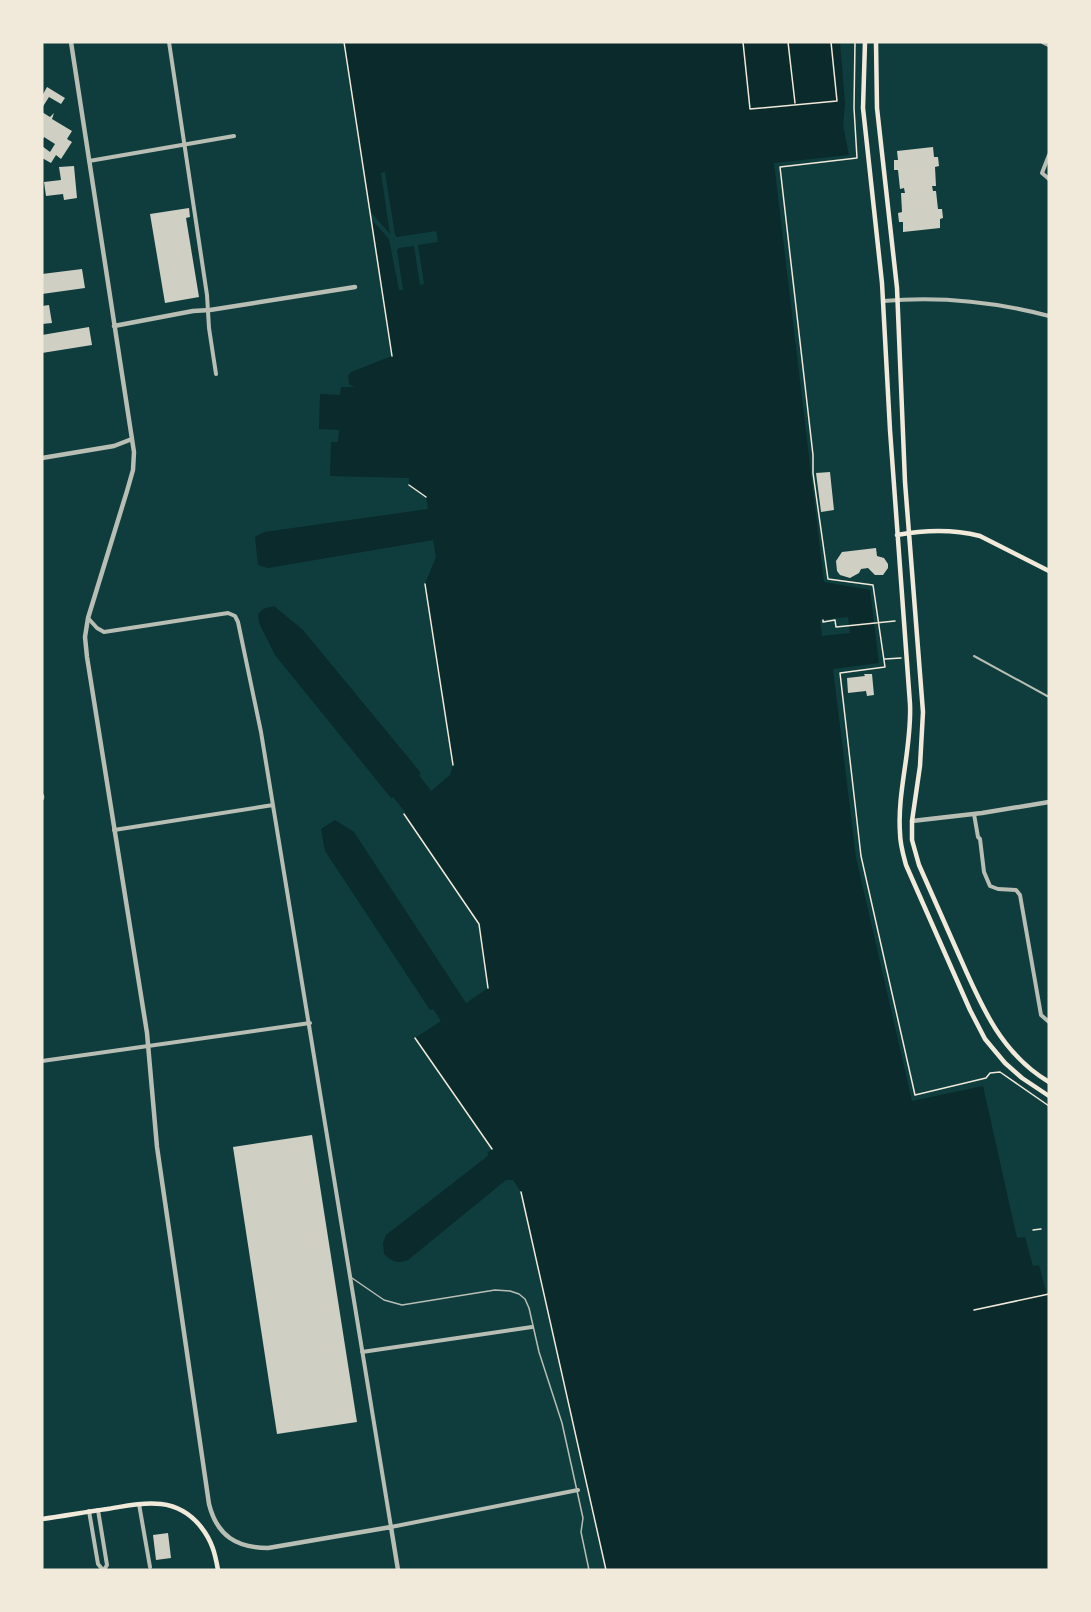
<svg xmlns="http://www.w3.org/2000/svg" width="1091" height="1612" font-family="Raleway,sans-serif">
  <rect width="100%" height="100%" fill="#0f3d3e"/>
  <path fill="#0a2a2b" d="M344,42h496l5,60 -2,24 6,29 -75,8 50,419 46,8 9,73 -46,6 23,188 56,244 71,-15 34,152 8,-1 8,29 6,-1 10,37v268h-443l-85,-378 -8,-12h-7l-98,80c-10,4 -16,2 -24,-6l-1,-11 3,-8 103,-80 -2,-2 5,-4 -77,-111 26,-17 -8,-12 -3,1 -105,-159 -4,-22 14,-9 19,12 112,171 22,-15 -9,-64 -75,-110 1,-2 -12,-15 -2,1 -116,-143 -16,-32 -1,-9 5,-5 11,-3 29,24 118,143 -2,2 12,16 19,-16 3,-10 -28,-181 11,-27 -3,-17 -165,28 -10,-3 -3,-28 9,-5 164,-23 -2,-12 -17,-12v-7l-79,-2 1,-34h7l1,-12 -20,-1 1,-35 20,1 1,-8h13l-5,-3 -1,-8 3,-4 41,-16z"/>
  <path fill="#0f3d3e" d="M385,172l10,63 2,2 39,-6 2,11 -20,3 6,39 -4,1 -6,-39 -15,2 -2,2 6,40h-4l-10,-51 -18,-20 -2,-9 21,24 -9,-61z
    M848,617l2,16 -28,3 -2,-16z"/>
  <path fill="#cfcfc3" d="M47,87l18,11 -4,6 -12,-7 -7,11v-12z
    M42,112l8,5 4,-4 -2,6 20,12 -5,8 5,3 -11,17 -5,-4 -5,8 -9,-5v-12l8,6 5,-8 -11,-7 -2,4z
    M933,147l1,10h4l1,9 -4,1 1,19h-4l1,5h3l2,18h4l1,9 -3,1v9l-37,4v-10h-4l-1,-9 4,-1 -1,-19h4l-1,-5 -4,1 -2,-19h-4v-10h4l-1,-9z
    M74,166l3,32 -13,2 -1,-6 -17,2 -2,-14 17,-2 -2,-13z
    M189,208l1,9 -4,1 13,79 -34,6 -15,-89z
    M82,269l3,19 -43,6v-20z
    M49,305l3,18 -10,1v-18z
    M89,327l3,18 -50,8v-18z
    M830,472l4,38 -13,2 -5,-39z
    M876,548l1,8 7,2 4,6v4l-5,7h-8l-7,-7 -7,1 -2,4 -9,5 -10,-3 -3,-4 -1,-10 6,-9z
    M864,674h8l2,21 -7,1 -1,-5 -18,2 -1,-15 18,-2z
    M312,1135l45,287 -80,12 -44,-287z
    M168,1533l3,25 -15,2 -3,-25z"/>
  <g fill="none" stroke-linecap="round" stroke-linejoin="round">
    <path stroke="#f1e9da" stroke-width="1.5" d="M344,42l48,314
      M743,42l7,67 87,-8 -6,-59
      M788,42l7,61
      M855,42l-1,66 3,50 -77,9 33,288v18l15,106 45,6 12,82 -45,6 21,183 54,239 71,-17 4,-5 10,-1 49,34
      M409,485l17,12
      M425,584l28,181
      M823,620v2l12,-2 1,7 59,-6
      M885,659l16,-1
      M404,814l75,110 9,64
      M415,1038l77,111
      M521,1192l85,378
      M1033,1230l8,-1
      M974,1310l75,-16"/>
    <path stroke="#b8beb3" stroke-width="1.5" d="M352,1278l32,22 18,5 93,-15 15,1 9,3 6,5 4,9 10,44 23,71 21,95 -2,14 8,38"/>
    <path stroke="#b8beb3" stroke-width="2" d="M974,656l75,41"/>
    <path stroke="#b8beb3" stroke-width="4" d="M169,42l38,253 2,33 7,46
      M1049,155l-7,18 7,6
      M89,161l145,-25
      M883,301c55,-5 113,1 166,15
      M88,618l9,10 7,4 124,-19 7,3 3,6 23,110 130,795 187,-37
      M974,814l4,23 2,2 4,33 6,14 8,3 18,1 4,5 21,120 8,7
      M114,830l159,-25
      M42,1061l268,-38
      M362,1352l170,-25
      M139,1504l11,63
      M98,1510l9,55 -3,5
      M89,1511l9,53 5,6"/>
    <path stroke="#b8beb3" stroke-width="4.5" d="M71,42l63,410 -1,18 -6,21 -39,127 -3,19 2,20 60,376 10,114 52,357c8,32 28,44 59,44l123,-21 7,43
      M1043,42l6,3
      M114,326l79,-15 17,-1 145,-23
      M42,458l72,-12 18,-7
      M42,796v2
      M912,821l70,-8 67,-11"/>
    <path stroke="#f1e9da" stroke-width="4.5" d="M865,42l-2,66 19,175 8,147 20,274c2,44 -13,87 -10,129 0,11 3,21 6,32l64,145 15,29 20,24 17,15 27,18
      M876,42l1,66 20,180 8,194 18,230 -3,54 -8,55v19l7,25c13,29 26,59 39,88 22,50 42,100 91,129
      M897,535c28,-5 55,-6 83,1l69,35
      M42,1519c22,-3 43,-7 65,-10 36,-6 69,-14 94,18 11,14 14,26 17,43"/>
  </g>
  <rect width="1091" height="1612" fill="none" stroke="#f1e9da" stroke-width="87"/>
</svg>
